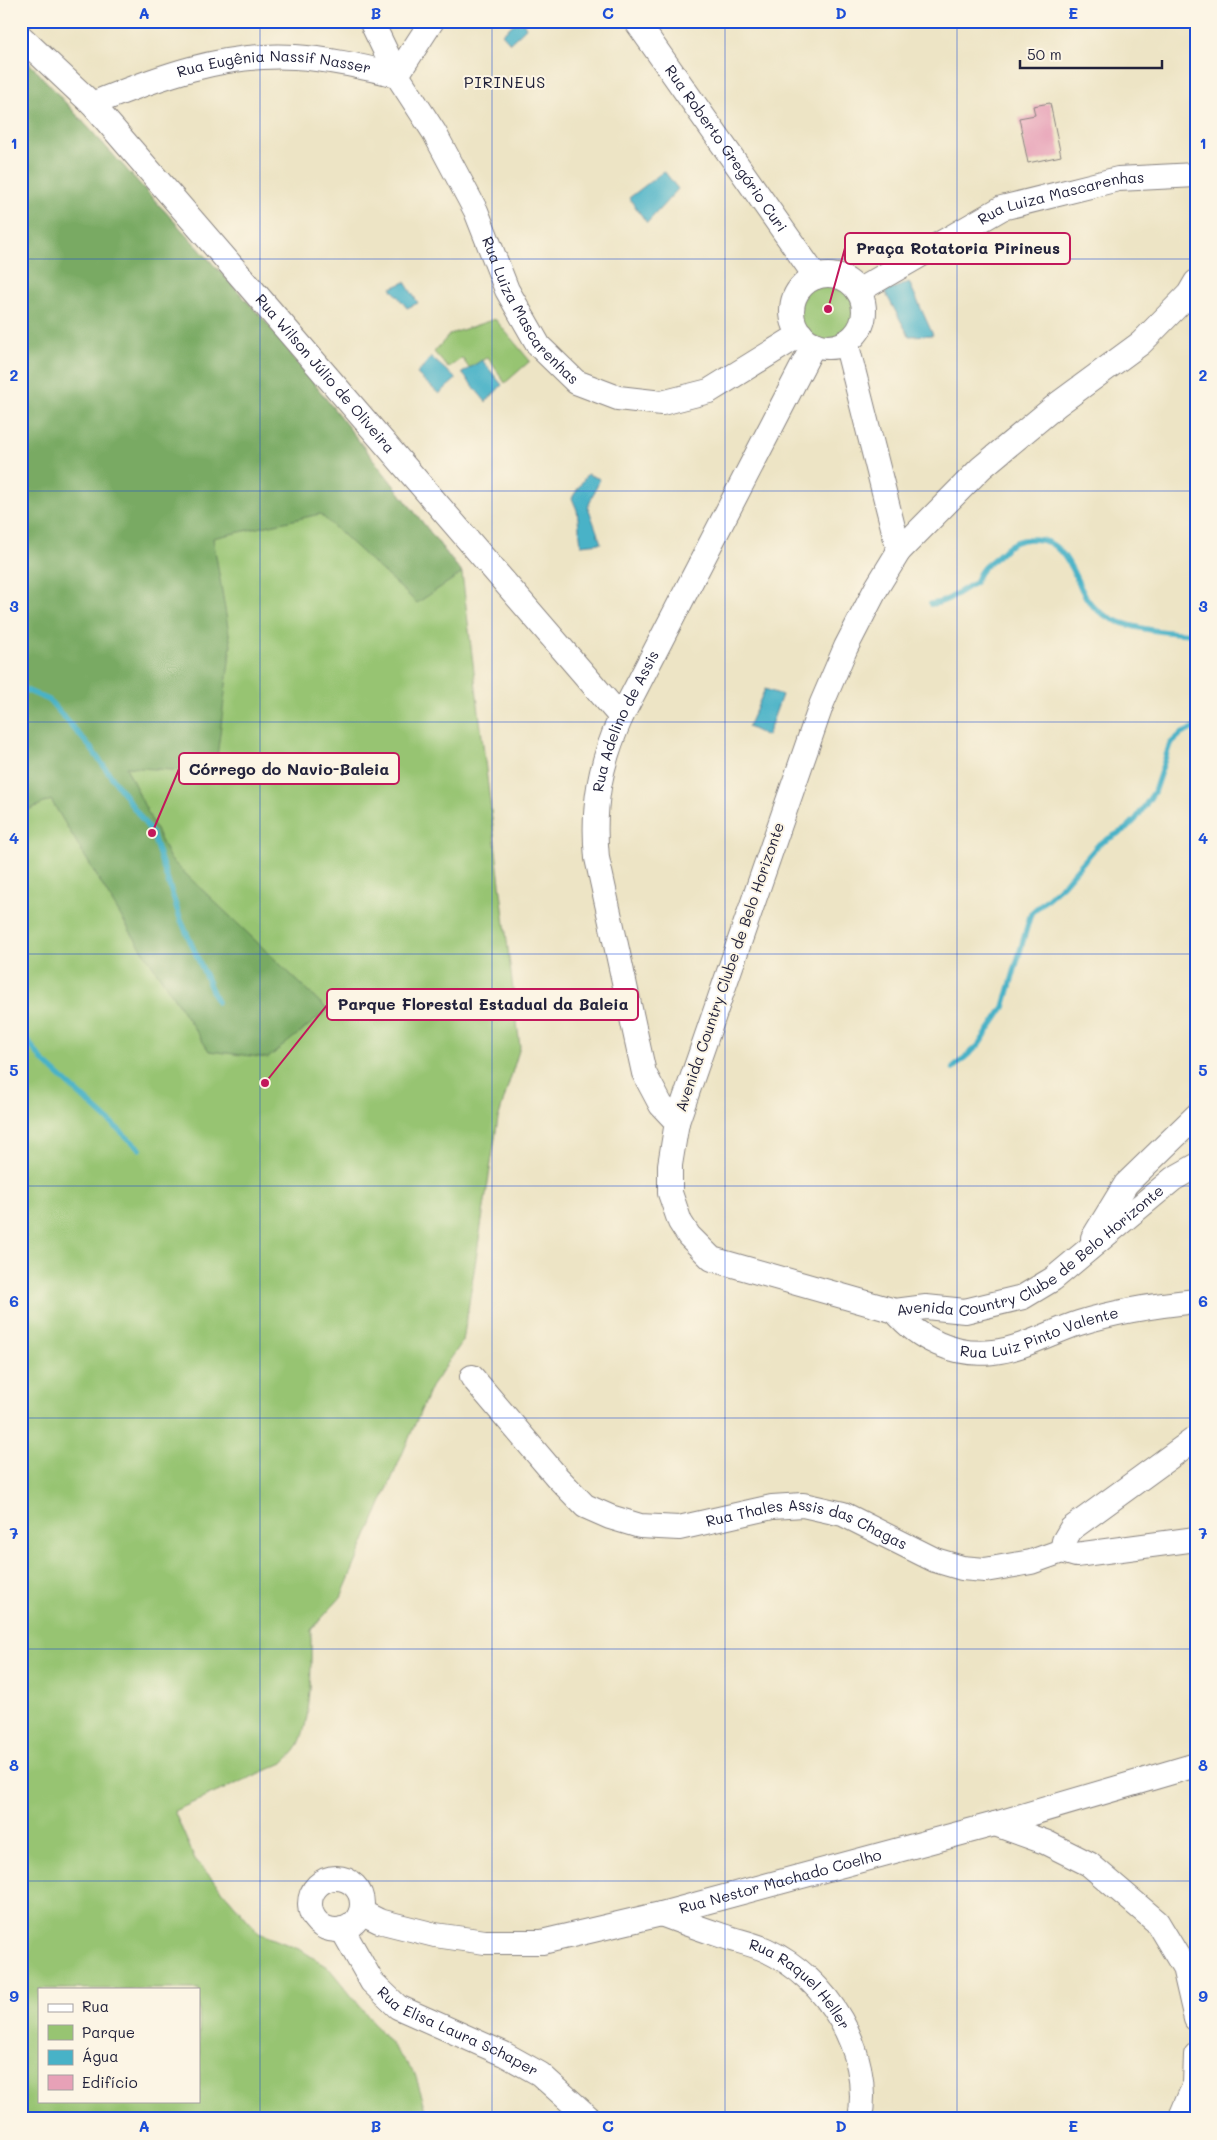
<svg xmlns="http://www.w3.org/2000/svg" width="1217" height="2140" font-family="Mali,sans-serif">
  <rect width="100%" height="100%" fill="#fcf5e5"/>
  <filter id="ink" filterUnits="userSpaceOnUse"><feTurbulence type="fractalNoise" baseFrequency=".02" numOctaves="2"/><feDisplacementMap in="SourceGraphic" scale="10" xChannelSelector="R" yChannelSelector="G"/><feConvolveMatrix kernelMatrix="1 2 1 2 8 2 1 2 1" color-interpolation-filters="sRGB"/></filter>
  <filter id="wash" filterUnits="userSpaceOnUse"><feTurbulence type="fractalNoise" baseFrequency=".0096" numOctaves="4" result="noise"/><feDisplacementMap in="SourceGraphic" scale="20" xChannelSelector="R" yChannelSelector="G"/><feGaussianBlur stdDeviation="1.12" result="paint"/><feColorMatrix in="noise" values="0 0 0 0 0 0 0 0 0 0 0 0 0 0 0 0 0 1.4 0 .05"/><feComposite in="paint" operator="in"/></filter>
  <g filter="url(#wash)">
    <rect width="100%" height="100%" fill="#ede4c5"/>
    <path fill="#97c472" stroke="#5c7356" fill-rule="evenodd" d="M21,54l245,268 196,251 58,474 -22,72 -35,222 -32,46 -90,210 -30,33c0,32 2,90 -14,118 -3,6 -10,10 -14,15l-109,48 21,48 64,74 42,17 27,17 87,107 14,45h-408zM39,1989h160v112h-160z
      M831,278c33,6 37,37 16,61 -24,9 -30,-1 -49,-15 -8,-25 7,-45 33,-46z
      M495,319l35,42 -25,22 -17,-26 -19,11 -7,-10 -14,10 -14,-16 16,-18z"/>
    <path fill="#79aa64" stroke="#4e6650" d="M21,54l245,268 196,251 -45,30 -97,-89 -107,24 18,107 -16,128 -89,-6 44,92 158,151 -60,48 -59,-7 -81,-123 -77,-128 -30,13z"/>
    <path fill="#48b2c7" stroke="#356a81" d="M517,21h6l3,7 -16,15 -8,-9z
      M664,171l14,18 -31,34 -18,-25z
      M405,282l13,21 -11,5 -16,-20z
      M909,282l24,53 -24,1 -24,-44z
      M431,357l25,22 -17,15 -22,-20z
      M482,360l20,25 -16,17 -24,-29z
      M587,474l13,5 -12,28 13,36 -20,2 -4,-35 -5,-12z
      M765,689l17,6 -15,41 -19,-9z"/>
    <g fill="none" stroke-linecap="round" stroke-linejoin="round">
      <path stroke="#48b2c7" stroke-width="5.5" d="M931,604c17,-1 29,-14 44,-21 7,-19 14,-18 27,-31 14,-16 42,-18 58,-1 19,20 18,50 46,65 25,14 61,17 90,18
        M21,688l28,12 41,47 62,86 28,85 37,84
        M21,1032l21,28 98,89
        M953,1068l25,-22 26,-39 27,-94 32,-28 36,-41 27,-15 10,-10 18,-27 16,-48 11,-10 15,-7"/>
    </g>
    <g id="blocks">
      <path fill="#e7a1b7" d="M1050,103l11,53 -33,7 -9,-45 16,-3 -2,-9z"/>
    </g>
  </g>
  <g filter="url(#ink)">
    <use href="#blocks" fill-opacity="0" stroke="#888380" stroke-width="1"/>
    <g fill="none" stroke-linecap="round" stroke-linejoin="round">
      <g stroke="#888380" stroke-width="26">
        <g id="minor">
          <path id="s1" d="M371,21l26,54 37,57 42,79 31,79 32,56 37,36 42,16 44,5 47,-12 92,-57"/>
          <path id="s2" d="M636,21l180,256"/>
          <path id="s3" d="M21,37l71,67 529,613"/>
          <path id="s4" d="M92,104c64,-26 133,-52 203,-47 35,2 68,10 102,18l35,-54"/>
          <circle cx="828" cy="311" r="36"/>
          <path id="s5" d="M1196,282l-7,12 -48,49 -83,61 -77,64 -82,83 -22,36 -31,60 -24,56 -145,419 -7,43v28l10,29 9,14 23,23 183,52 31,-4 39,4 58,-14 30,-18 120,-100 23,-13"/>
          <path id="s6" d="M858,291l144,-83 116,-29 78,-4"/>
          <path d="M846,342l53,209"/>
          <path id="s7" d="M677,1122l-16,-17 -17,-32 -47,-215c-5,-52 3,-94 24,-141l193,-373"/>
          <path d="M1093,1238l33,-54 70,-68"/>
          <path id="s8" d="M895,1311c23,28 60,46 98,41 29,-3 58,-20 86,-29 38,-12 78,-18 117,-22"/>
          <path id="s9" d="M472,1377l85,100 28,29 25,11 30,9 39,2 93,-21 31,-2 40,9 92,46 27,8 23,2 46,-8 31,-11 14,4 120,-16"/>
          <path d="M1062,1551l2,-10 7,-12 125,-91"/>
          <path d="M995,1824l50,18 44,22 68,58 27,45 12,52"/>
          <circle cx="336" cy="1904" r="26"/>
          <path id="s10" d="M361,1912l18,9 56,14 50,7h57l119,-28 334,-90 201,-59"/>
          <path id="s11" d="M661,1914c21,8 41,15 62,22 14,5 30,8 43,14 62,29 106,101 94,169"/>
          <path id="s12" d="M342,1929l30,53 26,25 106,47 36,20 50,45"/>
          <path d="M1180,2119l15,-35 1,-29"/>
        </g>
      </g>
      <use href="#minor" stroke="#fff" stroke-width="24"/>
    </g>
  </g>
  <path fill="none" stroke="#1d4ed8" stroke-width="1" stroke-opacity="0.55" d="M260,21v2098M492,21v2098M725,21v2098M957,21v2098M21,259h1175M21,491h1175M21,722h1175M21,954h1175M21,1186h1175M21,1418h1175M21,1649h1175M21,1881h1175"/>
  <g text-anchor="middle" stroke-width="4" stroke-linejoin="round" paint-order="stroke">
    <g font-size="15" fill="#22223b" stroke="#fcf5e5">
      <text dy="5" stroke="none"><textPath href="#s4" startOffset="189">Rua Eugênia Nassif Nasser</textPath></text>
      <text dy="5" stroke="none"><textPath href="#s2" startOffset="156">Rua Roberto Gregório Curi</textPath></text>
      <text dy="5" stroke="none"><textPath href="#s6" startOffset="226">Rua Luiza Mascarenhas</textPath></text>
      <text dy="5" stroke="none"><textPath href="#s1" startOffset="332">Rua Luiza Mascarenhas</textPath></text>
      <text dy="5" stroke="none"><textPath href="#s3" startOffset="454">Rua Wilson Júlio de Oliveira</textPath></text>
      <text dy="5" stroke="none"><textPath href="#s7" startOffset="422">Rua Adelino de Assis</textPath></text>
      <text transform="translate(730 967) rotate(-71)" y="5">Avenida Country Clube de Belo Horizonte</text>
      <text dy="5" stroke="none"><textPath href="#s5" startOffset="1512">Avenida Country Clube de Belo Horizonte</textPath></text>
      <text dy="5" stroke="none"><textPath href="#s8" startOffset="160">Rua Luiz Pinto Valente</textPath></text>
      <text dy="5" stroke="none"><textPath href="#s9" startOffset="402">Rua Thales Assis das Chagas</textPath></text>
      <text dy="5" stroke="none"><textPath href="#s10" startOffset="431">Rua Nestor Machado Coelho</textPath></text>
      <text dy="5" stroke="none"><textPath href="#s11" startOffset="159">Rua Raquel Heller</textPath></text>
      <text dy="5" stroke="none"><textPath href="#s12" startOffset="161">Rua Elisa Laura Schaper</textPath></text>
    </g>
    <g font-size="16" letter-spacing="1" fill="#22223b" stroke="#fcf5e5">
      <text x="505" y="88">PIRINEUS</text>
    </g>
  </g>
  <path fill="none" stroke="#c2185b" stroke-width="2" d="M828 309L845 248M152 833L179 769M265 1083L327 1005"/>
  <g fill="#c2185b" stroke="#fcf5e5" stroke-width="2">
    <circle cx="828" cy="309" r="5"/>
    <circle cx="152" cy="833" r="5"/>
    <circle cx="265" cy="1083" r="5"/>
  </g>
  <g fill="#fcf5e5" stroke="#c2185b" stroke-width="2">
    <rect x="845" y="233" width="225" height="31" rx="5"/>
    <rect x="179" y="753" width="220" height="31" rx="5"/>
    <rect x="327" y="989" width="311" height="31" rx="5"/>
  </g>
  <g font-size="16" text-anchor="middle" font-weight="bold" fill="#22223b">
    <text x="958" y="254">Praça Rotatoria Pirineus</text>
    <text x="289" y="775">Córrego do Navio-Baleia</text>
    <text x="483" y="1010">Parque Florestal Estadual da Baleia</text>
  </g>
  <rect width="1217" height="2140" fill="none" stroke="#fcf5e5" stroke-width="55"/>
  <rect x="38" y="1988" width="162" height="115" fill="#fcf5e5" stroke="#a5a1a1"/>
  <rect x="48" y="2004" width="25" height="8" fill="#ffffff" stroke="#a5a1a1"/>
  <text x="82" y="2012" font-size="15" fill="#22223b">Rua</text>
  <rect x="48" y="2025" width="25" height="15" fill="#97c472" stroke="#a5a1a1"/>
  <text x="82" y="2038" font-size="15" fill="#22223b">Parque</text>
  <rect x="48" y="2050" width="25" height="15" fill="#48b2c7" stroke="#a5a1a1"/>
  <text x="82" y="2062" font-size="15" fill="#22223b">Água</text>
  <rect x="48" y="2075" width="25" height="15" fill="#e7a1b7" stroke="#a5a1a1"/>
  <text x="82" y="2088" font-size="15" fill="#22223b">Edifício</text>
  <path d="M1020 60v8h142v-8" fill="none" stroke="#22223b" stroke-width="2.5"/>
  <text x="1027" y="60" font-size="15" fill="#22223b" stroke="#fcf5e5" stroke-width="4" paint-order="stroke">50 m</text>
  <rect x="28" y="28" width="1162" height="2084" fill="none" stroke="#1d4ed8" stroke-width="2"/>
  <g font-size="16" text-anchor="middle" font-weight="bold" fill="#1d4ed8">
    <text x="144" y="19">A</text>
    <text x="376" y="19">B</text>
    <text x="608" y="19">C</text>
    <text x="841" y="19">D</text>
    <text x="1073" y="19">E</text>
    <text x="14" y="149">1</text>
    <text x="1203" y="149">1</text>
    <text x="14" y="381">2</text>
    <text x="1203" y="381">2</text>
    <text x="14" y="612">3</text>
    <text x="1203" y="612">3</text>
    <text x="14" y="844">4</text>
    <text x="1203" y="844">4</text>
    <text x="14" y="1076">5</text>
    <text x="1203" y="1076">5</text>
    <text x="14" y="1307">6</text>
    <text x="1203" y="1307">6</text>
    <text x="14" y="1539">7</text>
    <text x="1203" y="1539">7</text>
    <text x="14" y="1771">8</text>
    <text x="1203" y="1771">8</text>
    <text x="14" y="2002">9</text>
    <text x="1203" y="2002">9</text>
    <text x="144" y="2132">A</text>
    <text x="376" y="2132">B</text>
    <text x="608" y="2132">C</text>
    <text x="841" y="2132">D</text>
    <text x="1073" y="2132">E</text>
  </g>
</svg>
